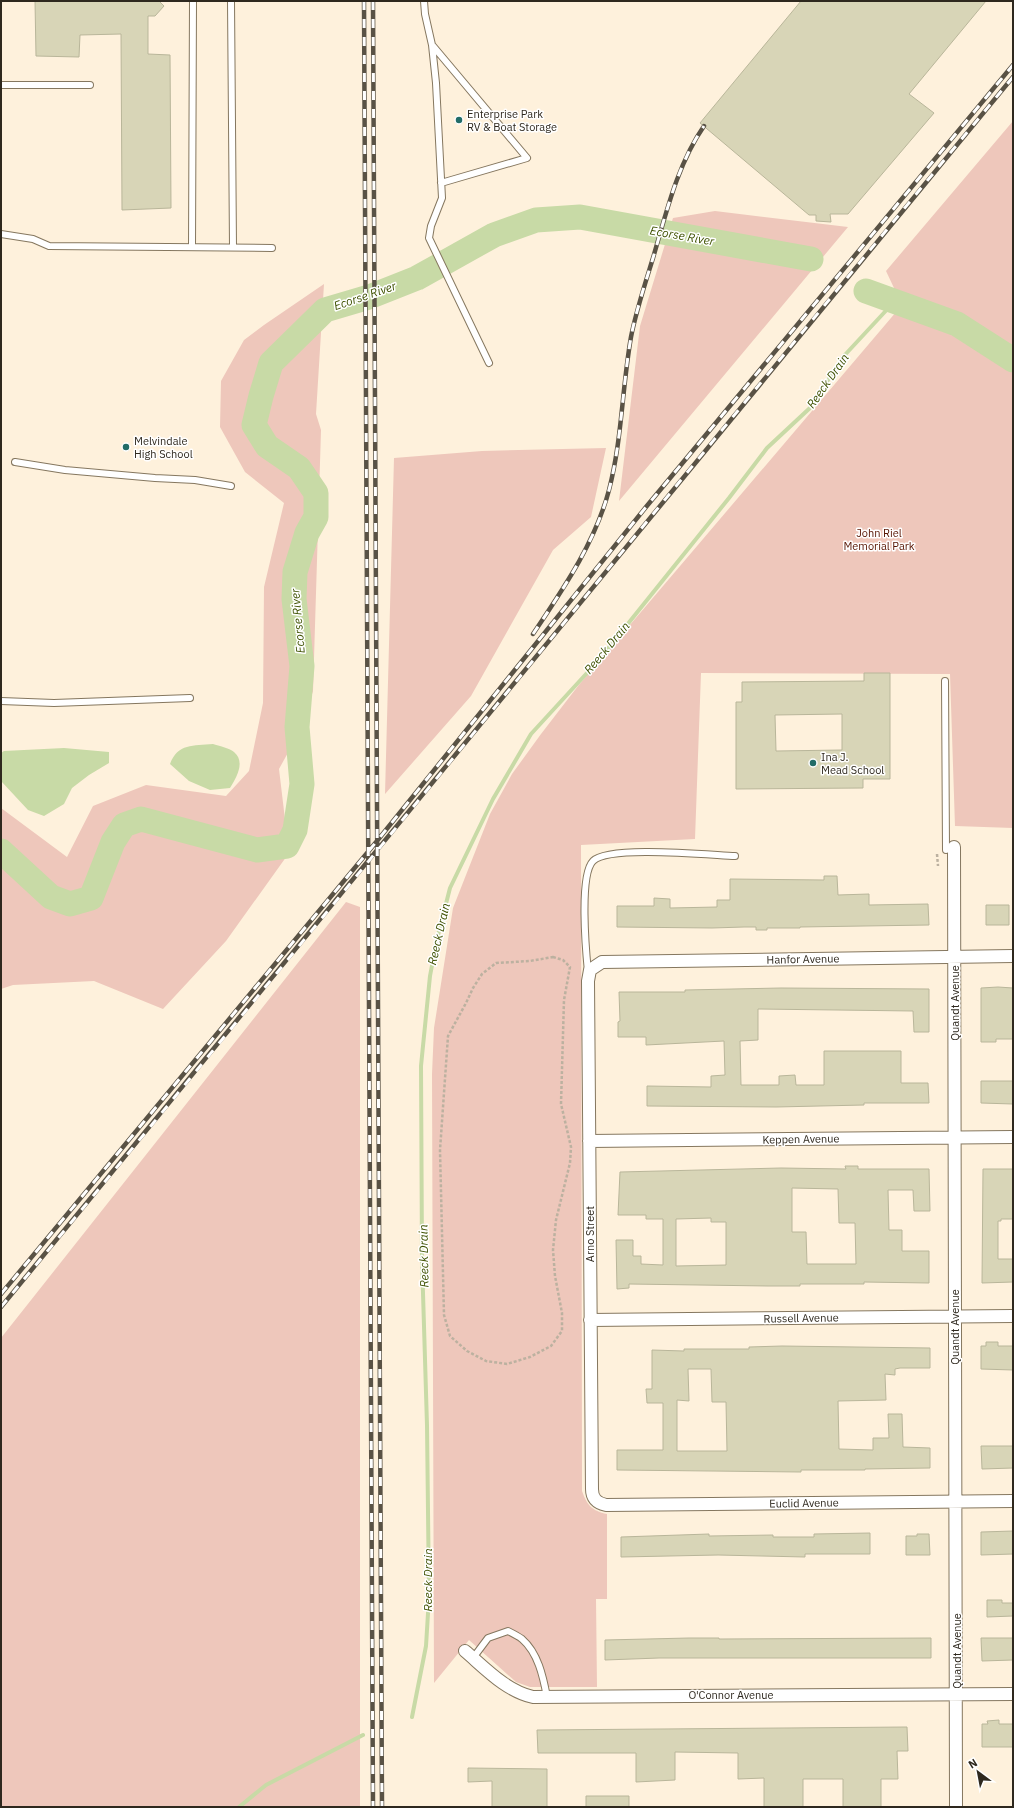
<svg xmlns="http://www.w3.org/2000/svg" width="1014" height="1808" font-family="'IBM Plex Sans',sans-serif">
  <rect width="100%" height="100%" fill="#fef1dc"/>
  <path fill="#eec7bb" d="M1013,121l-1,616 1,91 -58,-2 -5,-152 -249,-1 -6,166 -114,6 1,646c5,14 10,20 25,23v85h-11l1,88h-67l-14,-5 -47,-42 -35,43 -2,-609 2,-46 19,-120 37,-94 22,-40 29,-40 37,-48 324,-381 -16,-34z
    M715,211l133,16 -229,274 21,-175 33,-108z
    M324,284l-8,130 5,16 -8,261 -12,38 -22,40 10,84 -63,88 -63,68 -69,-28 -81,4 -12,4v-181l66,49 26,-51 53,-21 80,11 23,-25 14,-68 1,-116 20,-84 -39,-31 -25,-45 1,-46 23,-41 20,-15z
    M606,448l-15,69 -38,33 -82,146 -86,98 9,-336 88,-7z
    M346,902l14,5v900h-359v-469z"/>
  <path fill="#c8daa6" d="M213,744c6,2 16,4 21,8 12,10 2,26 -4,36l-20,2 -21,-9 -19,-17c8,-21 23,-18 43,-20z
    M64,748l45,4v11l-20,12 -17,13 -8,16 -20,12 -16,-6 -27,-29v-28l3,-2z"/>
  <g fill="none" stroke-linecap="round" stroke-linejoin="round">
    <path stroke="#c8daa6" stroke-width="4" d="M412,1717l14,-71 3,-49 -2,-172 -5,-165 -1,-194 9,-90 7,-37 13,-51 43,-89 38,-65 67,-73 131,-163 38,-50 44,-41 31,-49 52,-56
      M239,1807l27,-22 97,-50"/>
    <path stroke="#c8daa6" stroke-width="25" d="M866,291l91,33 56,36
      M1,851l50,46 19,7 21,-6 22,-56 11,-17 17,-6 116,31 30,-4 8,-16 7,-46 -5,-57 5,-61 -8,-67 1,-27 12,-39 9,-16v-24l-17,-25 -32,-22 -13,-21 7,-29 10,-33 54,-53 44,-13 48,-19 77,-43 42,-15 44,-3 231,42"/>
  </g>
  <path fill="#d8d5b7" stroke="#b9b69a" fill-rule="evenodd" d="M35,1h124l5,5 -9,10h-7v38l22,1 1,153 -49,2 -1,-176 -41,1 -1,22 -43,-1z
    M801,1h185l-77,93 25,19 -86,101h-18l1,8 -15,-1v-6h-7l-109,-92z
    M864,673h26v106h-27v9l-127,1v-87h6v-20l122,-1zM842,714v36l-66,1 -1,-36z
    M824,876h13l1,19 31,-1v11l59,-1 1,21 -129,2v1h-33v2h-11v-3h-12l-32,1 -95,-1v-21h37v-8l16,1v9l47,-1v-7h13v-21l94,1z
    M986,905h23v20h-23z
    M998,987l15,1v51h-17v3h-15v-54z
    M781,988l148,1v43h-15l-1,-21 -155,-2v31l-18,1 1,44h38v-9l16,-1 1,10h28v-34h77v32h27l1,20h-65v2l-88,2 -129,-1v-20l64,1v-11l14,-1 -1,-34 -78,4v-8h-28v-15l2,-1 -1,-29h66v-2z
    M981,1081h32v23l-32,-1z
    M845,1166h13v3h71l1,42h-16l-1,-21h-25l1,40h13v21h27v32l-65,-1v2h-64v2h-32l-139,-2v4l-12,1 -1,-49h17v16h8v8l22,1v-46h-17v-4h-28l2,-43 161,-4 65,1zM792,1188l46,1 1,34h16l1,41h-49l-1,-32h-14zM711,1218v4h15v43l-50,1v-47z
    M983,1169h30v50h-12v2h-3v38h15v23l-31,1z
    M986,1342h12v4h15v24l-32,-1v-23h5z
    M782,1346l148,2v20h-30l-5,1v6l-10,-1 1,26 -48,1 1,48 34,1v-12h16l-1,-24h14l1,33 27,1v20l-65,1v1h-64v2l-184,-2v-20h46v-47h-16l-1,-14h6v-39l32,1v-2h65v-2zM688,1369h23l1,33h14l1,49h-50v-51l12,1z
    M981,1446h32v22l-31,1z
    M1013,1531v23l-32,1v-23z
    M870,1533v21h-65v3l-87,-2 -97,2v-20l88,-3v2l64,-1v2h41v-3z
    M917,1534h12l1,21h-24v-19h11z
    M987,1600h15v3h11v13l-26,1z
    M689,1638h30v1l212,-1v20h-272l-54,2v-20z
    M981,1638h32v22l-31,1z
    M999,1720v4h14v23h-31v-23h6l-1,-3z
    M907,1727l1,24h-11l1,28h-17v28h-38v-28h-40v28h-39v-29l-26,1v-26l-63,-1v28l-39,2v-29h-98l-1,-23z
    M468,1768l79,1v38h-55v-26l-24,1z
    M586,1796h43v11h-43z"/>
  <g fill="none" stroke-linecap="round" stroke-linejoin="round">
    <g stroke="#85775f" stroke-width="8">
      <path id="lane" d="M231,1l2,246
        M424,1l1,13 7,31 4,38 6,115 -11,28 -2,12 60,125
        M433,46l94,112 -86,25
        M1,85h89
        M1,234l32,5 16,7 223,2
        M192,247l1,-246
        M15,462l50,8 90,8 40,2 36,6
        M945,681l1,169
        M1,701l53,2 136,-5
        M588,972c-2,-20 -9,-97 5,-111 15,-16 117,-6 142,-5
        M473,1658l15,-20 20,-7c4,2 10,5 14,8 16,14 21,37 25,58"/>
    </g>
    <g stroke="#85775f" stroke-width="14">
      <path id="street" d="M954,847l2,960
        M1013,956l-411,6 -12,8 -2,11 4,508c0,10 5,14 14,16l407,-4
        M589,1141l424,-4
        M590,1320l423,-4
        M465,1651c20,17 41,40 68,46l480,-3"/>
    </g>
    <path stroke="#bcb1a0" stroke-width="2.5" stroke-dasharray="3 2" stroke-linecap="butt" d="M937,854l1,12
      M553,957l10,3 7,7 -6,33 -3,104 10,43 -1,16 -14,57 -3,30 2,26 7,37v18l-11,15 -21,11 -23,7 -21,-3 -19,-10 -17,-15 -6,-21 -4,-165 8,-114 18,-33 7,-15 9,-14 14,-11 34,-2z"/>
    <use href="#lane" stroke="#fff" stroke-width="6"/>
    <use href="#street" stroke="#fff" stroke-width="12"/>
    <g stroke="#595245" stroke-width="4.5">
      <path id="rail" d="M364,1l9,1806
        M373,1l9,1806
        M533,634c30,-45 62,-91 76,-144 13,-50 13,-102 22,-153 5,-26 14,-53 22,-79 13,-44 24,-93 51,-132
        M1,1294l376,-453 269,-334 367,-442
        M1,1307c339,-408 673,-821 1012,-1230"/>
    </g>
    <use href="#rail" stroke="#fff" stroke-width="3" stroke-dasharray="9" stroke-linecap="butt"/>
  </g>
  <g fill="#216c67" stroke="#fff" stroke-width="1.5">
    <circle cx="459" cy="120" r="4"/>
    <circle cx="126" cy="447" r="4"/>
    <circle cx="813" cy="763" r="4"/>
  </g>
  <g text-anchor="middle" stroke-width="3" stroke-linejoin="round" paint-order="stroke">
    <g font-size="11" fill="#2e281e" stroke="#fff" text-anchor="start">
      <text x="467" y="118">Enterprise Park<tspan x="467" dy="13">RV &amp; Boat Storage</tspan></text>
      <text x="134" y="445">Melvindale<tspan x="134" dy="13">High School</tspan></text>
      <text x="821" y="761">Ina J.<tspan x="821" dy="13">Mead School</tspan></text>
    </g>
    <g font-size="11" fill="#561300" stroke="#fff">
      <text x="879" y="537">John Riel<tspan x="879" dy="13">Memorial Park</tspan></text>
    </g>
    <g font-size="11" fill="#2e281e" stroke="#fff">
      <text transform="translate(803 959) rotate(-1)" y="4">Hanfor Avenue</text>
      <text transform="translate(955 1003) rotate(-90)" y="4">Quandt Avenue</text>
      <text transform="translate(801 1139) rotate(-1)" y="4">Keppen Avenue</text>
      <text transform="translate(590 1234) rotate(-90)" y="4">Arno Street</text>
      <text transform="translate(801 1318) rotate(-1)" y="4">Russell Avenue</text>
      <text transform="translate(955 1327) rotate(-90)" y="4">Quandt Avenue</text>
      <text transform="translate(804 1503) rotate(-1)" y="4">Euclid Avenue</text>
      <text transform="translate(957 1651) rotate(-90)" y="4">Quandt Avenue</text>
      <text x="731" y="1699">O'Connor Avenue</text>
    </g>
    <g font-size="12" font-style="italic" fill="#3e5100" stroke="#fff">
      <text transform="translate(682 236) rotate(10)" y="4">Ecorse River</text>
      <text transform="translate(365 296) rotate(-19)" y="4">Ecorse River</text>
      <text transform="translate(828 381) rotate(-55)" y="4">Reeck Drain</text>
      <text transform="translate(298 621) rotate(-95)" y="4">Ecorse River</text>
      <text transform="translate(607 648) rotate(-50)" y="4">Reeck Drain</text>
      <text transform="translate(439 934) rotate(-77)" y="4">Reeck Drain</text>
      <text transform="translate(424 1256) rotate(-91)" y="4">Reeck Drain</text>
      <text transform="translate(428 1580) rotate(-90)" y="4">Reeck Drain</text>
    </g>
  </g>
  <rect width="1014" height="1808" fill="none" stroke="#2e281e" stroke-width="4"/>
  <g transform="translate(978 1772) rotate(328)" stroke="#ffffff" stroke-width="3" paint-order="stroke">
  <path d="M0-3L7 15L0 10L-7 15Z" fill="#2e281e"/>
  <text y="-6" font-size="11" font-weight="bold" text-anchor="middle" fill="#2e281e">N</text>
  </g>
</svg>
